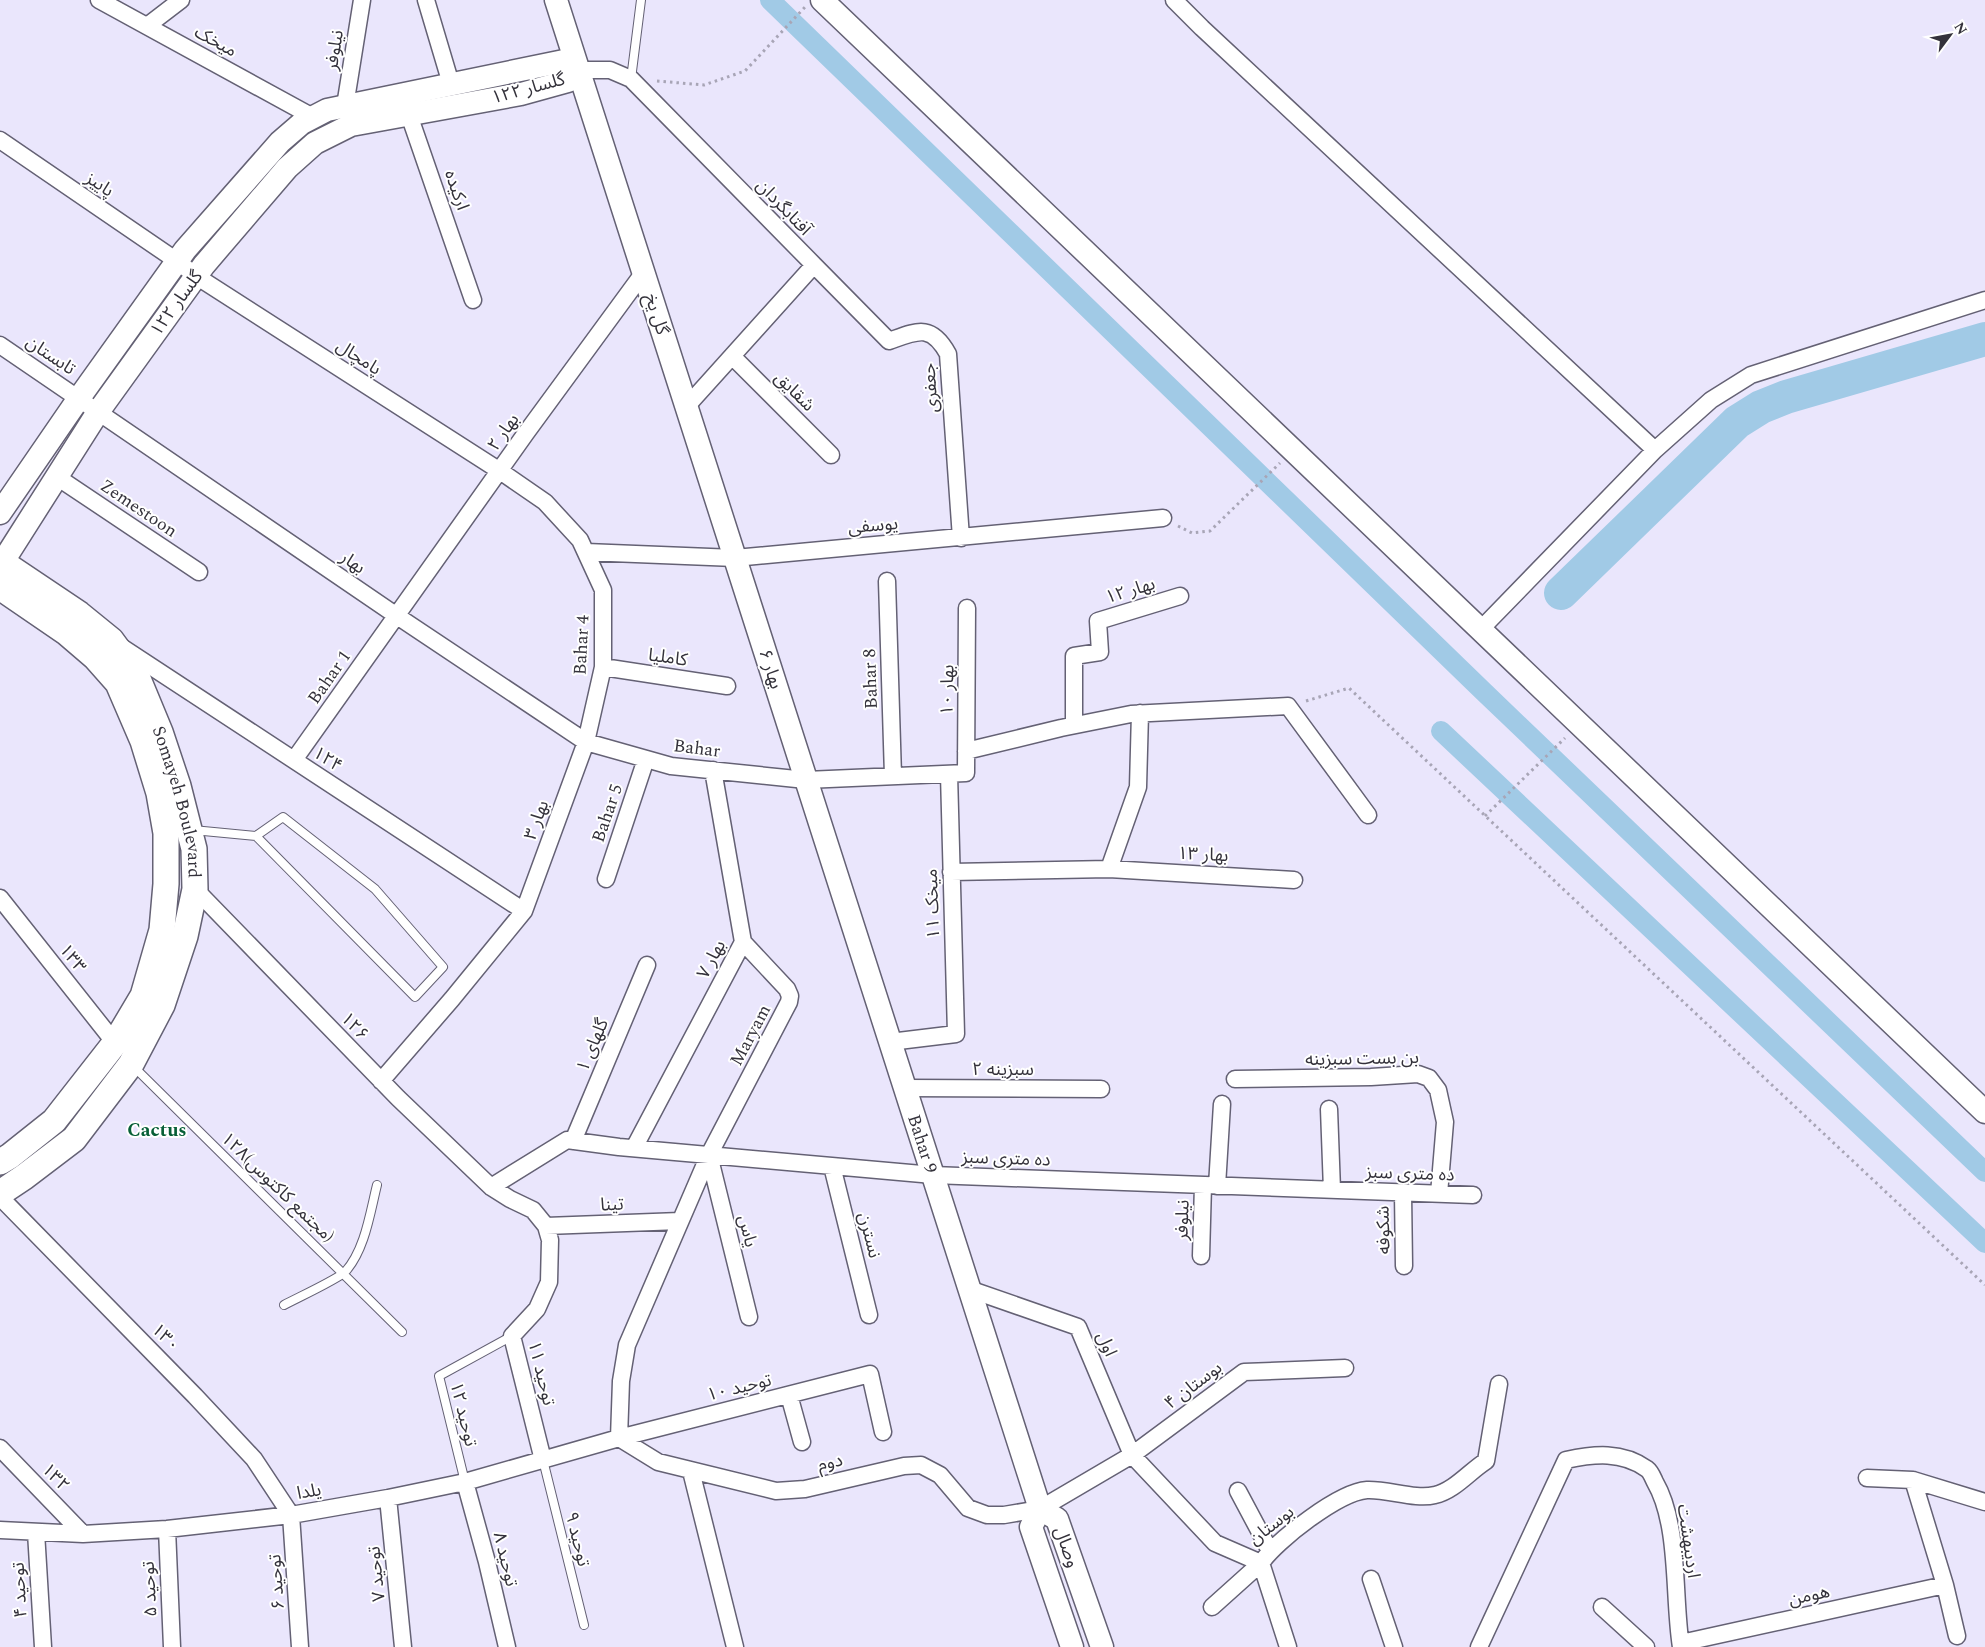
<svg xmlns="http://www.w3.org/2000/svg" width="1985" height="1647" font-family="Spectral,'Noto Sans Arabic',serif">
  <rect width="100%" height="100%" fill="#eae6fc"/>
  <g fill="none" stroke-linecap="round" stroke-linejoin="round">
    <path stroke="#a1cae6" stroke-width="20" d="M770,0l714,692 501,480
      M1441,731l544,512"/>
    <path stroke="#a1cae6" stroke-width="34" d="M1561,593l176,-171 24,-15 25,-10 199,-58"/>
    <g stroke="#646174" stroke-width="10">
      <path id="service" d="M631,79l10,-79
        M193,830l63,6 159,161 28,-30 -68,-78 -92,-72 -27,19
        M133,1066l269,266
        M284,1305c13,-7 52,-25 61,-33 20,-22 25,-59 32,-87
        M543,1460l41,165
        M465,1482l-26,-106 73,-40"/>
    </g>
    <g stroke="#646174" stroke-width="19">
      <path id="minor" d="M99,0l214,117
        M426,0l25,84
        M1174,0l28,28 453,422
        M147,26l34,-26
        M579,70h31l21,9 183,186 -127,141
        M345,106l17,-106
        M406,106l67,194
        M0,140l177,121 19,15 304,195 45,31 35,38 23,50v77l-17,75 -62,169 -72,88 -71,82
        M814,265l75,76c28,-10 42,-18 59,13l13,184
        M0,345l397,271 189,126 85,24 135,14 160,-7 1,-165
        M732,356l99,99
        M57,477l142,95
        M586,552l149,6 428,-40
        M887,581l6,195
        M1480,630l175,-180 56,-50 40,-25 234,-75
        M123,648l401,263
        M603,667l124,19
        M1074,725v-69l26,-4 -2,-31 82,-25
        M966,751l95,-23 70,-14 157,-8 80,109
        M294,760l232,-327 118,-161
        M1109,869l29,-82 2,-74
        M951,872l158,-3 185,11
        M606,879l40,-120
        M195,889l203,209 93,89 19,12 23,11 13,16 4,14 -1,42 -12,27 -25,27 31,124
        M0,898l115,145
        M890,1042l66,-8 -7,-260
        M1235,1079l136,-2 47,-3 11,4 9,12 7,32 -6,72
        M905,1088l196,1
        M1329,1109l3,81
        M573,1141l74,-176
        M634,1148l109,-206 -30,-172
        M709,1155l40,162
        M832,1166l37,149
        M1217,1186l5,-82
        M491,1187l76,-47 52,7 314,28 540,20
        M1403,1193l1,73
        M0,1197l195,199 59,63 37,56 9,132
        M546,1226l134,-5
        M1201,1256l2,-71
        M969,1289l109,38 54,128 83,88 46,20c16,-23 78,-71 106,-73 21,-1 48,10 68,5 19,-4 35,-24 51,-34l13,-77
        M789,1395l13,47
        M619,1438l39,24 118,29 29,-2 99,-23 17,-1 19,10 28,33 19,7h17l36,-6 92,-54 112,-83 101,-4
        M619,1438l2,-57 6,-36 82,-190 80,-153 1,-6 -3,-7 -44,-47
        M0,1448l83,86
        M691,1471l44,176
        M1867,1478l46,2 72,22
        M1913,1480l32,105 12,51
        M465,1482l22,80 20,85
        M1238,1491l32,60
        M388,1498l15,149
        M167,1529l5,118
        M0,1530l83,4 84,-5 124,-14 97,-17 77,-16 154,-44 251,-64 13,58
        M36,1532l7,115
        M1371,1579l23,68
        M1212,1607l49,-44 27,84
        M1602,1607l44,40
        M1681,1643l264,-58
        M1479,1647l87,-187c28,-6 56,-9 81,9 4,3 6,9 8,13 25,43 18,115 26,165"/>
    </g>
    <g stroke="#646174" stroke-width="25">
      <g id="secondary">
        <path id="s1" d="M556,0l484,1509 17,10 45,128"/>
        <path d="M822,0l1163,1112"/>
        <path d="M0,513l79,-115 106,-148 95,-108 22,-19 25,-13 237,-49 15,9"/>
        <path d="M2,563l96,-151 106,-147 83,-97 28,-25 36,-18 170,-31 47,-13 11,-11"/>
        <path d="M1040,1509l-9,18 41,120"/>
      </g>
    </g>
    <g stroke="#646174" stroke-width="28">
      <g id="primary">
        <path id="s2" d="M0,561l79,53 32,26 25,34 24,58 18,54 16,63 1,40 -10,47 -23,69 -31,59 -57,75 -50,38 -24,16"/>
        <path d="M0,587l67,46 28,24 23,26 25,58 16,52 7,40v51l-4,46 -19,66 -28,47 -61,78 -44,35 -10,6"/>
      </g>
    </g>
    <path stroke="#a8a5b6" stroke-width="3" stroke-dasharray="2.5 4" stroke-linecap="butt" d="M657,81l47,4 41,-14 60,-64
      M1178,526l14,7 18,-2 70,-68
      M1306,701l43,-13 636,597
      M1485,816l80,-78"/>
    <use href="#service" stroke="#fff" stroke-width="8"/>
    <use href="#minor" stroke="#fff" stroke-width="16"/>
    <use href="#secondary" stroke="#fff" stroke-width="22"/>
    <use href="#primary" stroke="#fff" stroke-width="25"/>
  </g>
  <g text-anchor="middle" stroke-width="4" stroke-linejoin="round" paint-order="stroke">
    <g font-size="18" fill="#34323b" stroke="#fff">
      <text transform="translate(216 41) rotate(29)" y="6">میخک</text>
      <text transform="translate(334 50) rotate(-81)" y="6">نیلوفر</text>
      <text transform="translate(528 88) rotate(-15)" y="6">گلسار ۱۲۲</text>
      <text transform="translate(100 184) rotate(34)" y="6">پاییز</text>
      <text transform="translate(457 190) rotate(71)" y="6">ارکیده</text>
      <text transform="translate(784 207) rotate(46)" y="6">آفتابگردان</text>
      <text transform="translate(176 303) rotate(-54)" y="6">گلسار ۱۲۲</text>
      <text transform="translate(657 314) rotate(72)" y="6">گل یخ</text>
      <text transform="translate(51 355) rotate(34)" y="6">تابستان</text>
      <text transform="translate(359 357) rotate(33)" y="6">پامچال</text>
      <text transform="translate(930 388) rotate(-94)" y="6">جعفری</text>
      <text transform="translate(795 391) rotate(45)" y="6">شقایق</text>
      <text transform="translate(503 432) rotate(-55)" y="6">بهار ۲</text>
      <text transform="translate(139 508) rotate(34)" y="6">Zemestoon</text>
      <text transform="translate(873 525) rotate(-5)" y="6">یوسفی</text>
      <text transform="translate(353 562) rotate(34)" y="6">بهار</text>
      <text transform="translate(1130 590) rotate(-17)" y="6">بهار ۱۲</text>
      <text transform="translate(581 645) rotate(-87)" y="6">Bahar 4</text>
      <text transform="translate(668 657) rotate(8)" y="6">کاملیا</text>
      <text transform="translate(771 669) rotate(72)" y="6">بهار ۶</text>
      <text transform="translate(329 677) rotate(-55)" y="6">Bahar 1</text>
      <text transform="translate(870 679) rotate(-92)" y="6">Bahar 8</text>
      <text transform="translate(947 690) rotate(-89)" y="6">بهار ۱۰</text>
      <text transform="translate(697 748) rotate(7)" y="6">Bahar</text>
      <text transform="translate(328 759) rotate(33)" y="6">۱۲۴</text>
      <text dy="6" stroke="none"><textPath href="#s2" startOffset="314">Somayeh Boulevard</textPath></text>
      <text transform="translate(607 813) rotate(-71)" y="6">Bahar 5</text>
      <text transform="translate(536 820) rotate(-70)" y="6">بهار ۳</text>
      <text transform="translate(1203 854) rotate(3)" y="6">بهار ۱۳</text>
      <text transform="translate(932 904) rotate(-92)" y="6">میخک ۱۱</text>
      <text transform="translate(73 958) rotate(52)" y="6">۱۳۳</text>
      <text transform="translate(711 959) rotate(-62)" y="6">بهار ۷</text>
      <text transform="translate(355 1026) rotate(46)" y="6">۱۲۶</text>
      <text transform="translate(750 1035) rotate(-62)" y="6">Maryam</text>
      <text transform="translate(592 1045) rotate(-67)" y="6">گلهای ۱</text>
      <text transform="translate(1362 1058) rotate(-1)" y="6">بن بست سبزینه</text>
      <text x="1003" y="1075">سبزینه ۲</text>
      <text dy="6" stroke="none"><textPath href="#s1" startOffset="1201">Bahar 9</textPath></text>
      <text transform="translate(1006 1158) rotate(2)" y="6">ده متری سبز</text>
      <text transform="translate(1410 1173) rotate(2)" y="6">ده متری سبز</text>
      <text transform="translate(278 1187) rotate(44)" y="6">۱۲۸(مجتمع کاکتوس)</text>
      <text transform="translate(612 1204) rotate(-2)" y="6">تینا</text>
      <text transform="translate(1182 1220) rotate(-88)" y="6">نیلوفر</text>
      <text transform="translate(1383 1230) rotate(-91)" y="6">شکوفه</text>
      <text transform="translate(748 1231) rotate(76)" y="6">یاس</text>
      <text transform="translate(870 1235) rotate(76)" y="6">نسترن</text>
      <text transform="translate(166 1337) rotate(45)" y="6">۱۳۰</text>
      <text transform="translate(1107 1344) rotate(67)" y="6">اول</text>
      <text transform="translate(542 1373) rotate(76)" y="6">توحید ۱۱</text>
      <text transform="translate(1193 1385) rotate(-37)" y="6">بوستان ۴</text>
      <text transform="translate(739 1387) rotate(-14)" y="6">توحید ۱۰</text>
      <text transform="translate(464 1414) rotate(76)" y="6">توحید ۱۲</text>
      <text transform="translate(830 1462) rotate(-13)" y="6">دوم</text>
      <text transform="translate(56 1477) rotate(46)" y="6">۱۳۲</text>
      <text transform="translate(309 1491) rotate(-10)" y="6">یلدا</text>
      <text transform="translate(1271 1525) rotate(-38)" y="6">بوستان</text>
      <text transform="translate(578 1539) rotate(76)" y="6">توحید ۹</text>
      <text transform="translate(1689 1541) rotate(82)" y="6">اردیبهشت</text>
      <text transform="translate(1067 1547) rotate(70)" y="6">وصال</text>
      <text transform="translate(506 1559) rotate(76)" y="6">توحید ۸</text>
      <text transform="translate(376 1574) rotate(-96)" y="6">توحید ۷</text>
      <text transform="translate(276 1582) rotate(-94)" y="6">توحید ۶</text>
      <text transform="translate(149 1589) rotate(-93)" y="6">توحید ۵</text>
      <text transform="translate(19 1590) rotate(-93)" y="6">توحید ۴</text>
      <text transform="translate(1809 1595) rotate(-12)" y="6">هومن</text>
    </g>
    <g font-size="19" font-weight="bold" fill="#075f37" stroke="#fff">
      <text x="157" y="1136">Cactus</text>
    </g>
  </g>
  <g transform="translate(1950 35) rotate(58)" stroke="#ffffff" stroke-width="4" paint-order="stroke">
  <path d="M0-4L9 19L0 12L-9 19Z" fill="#34323b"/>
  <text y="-8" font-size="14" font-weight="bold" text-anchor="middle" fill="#34323b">N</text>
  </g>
</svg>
